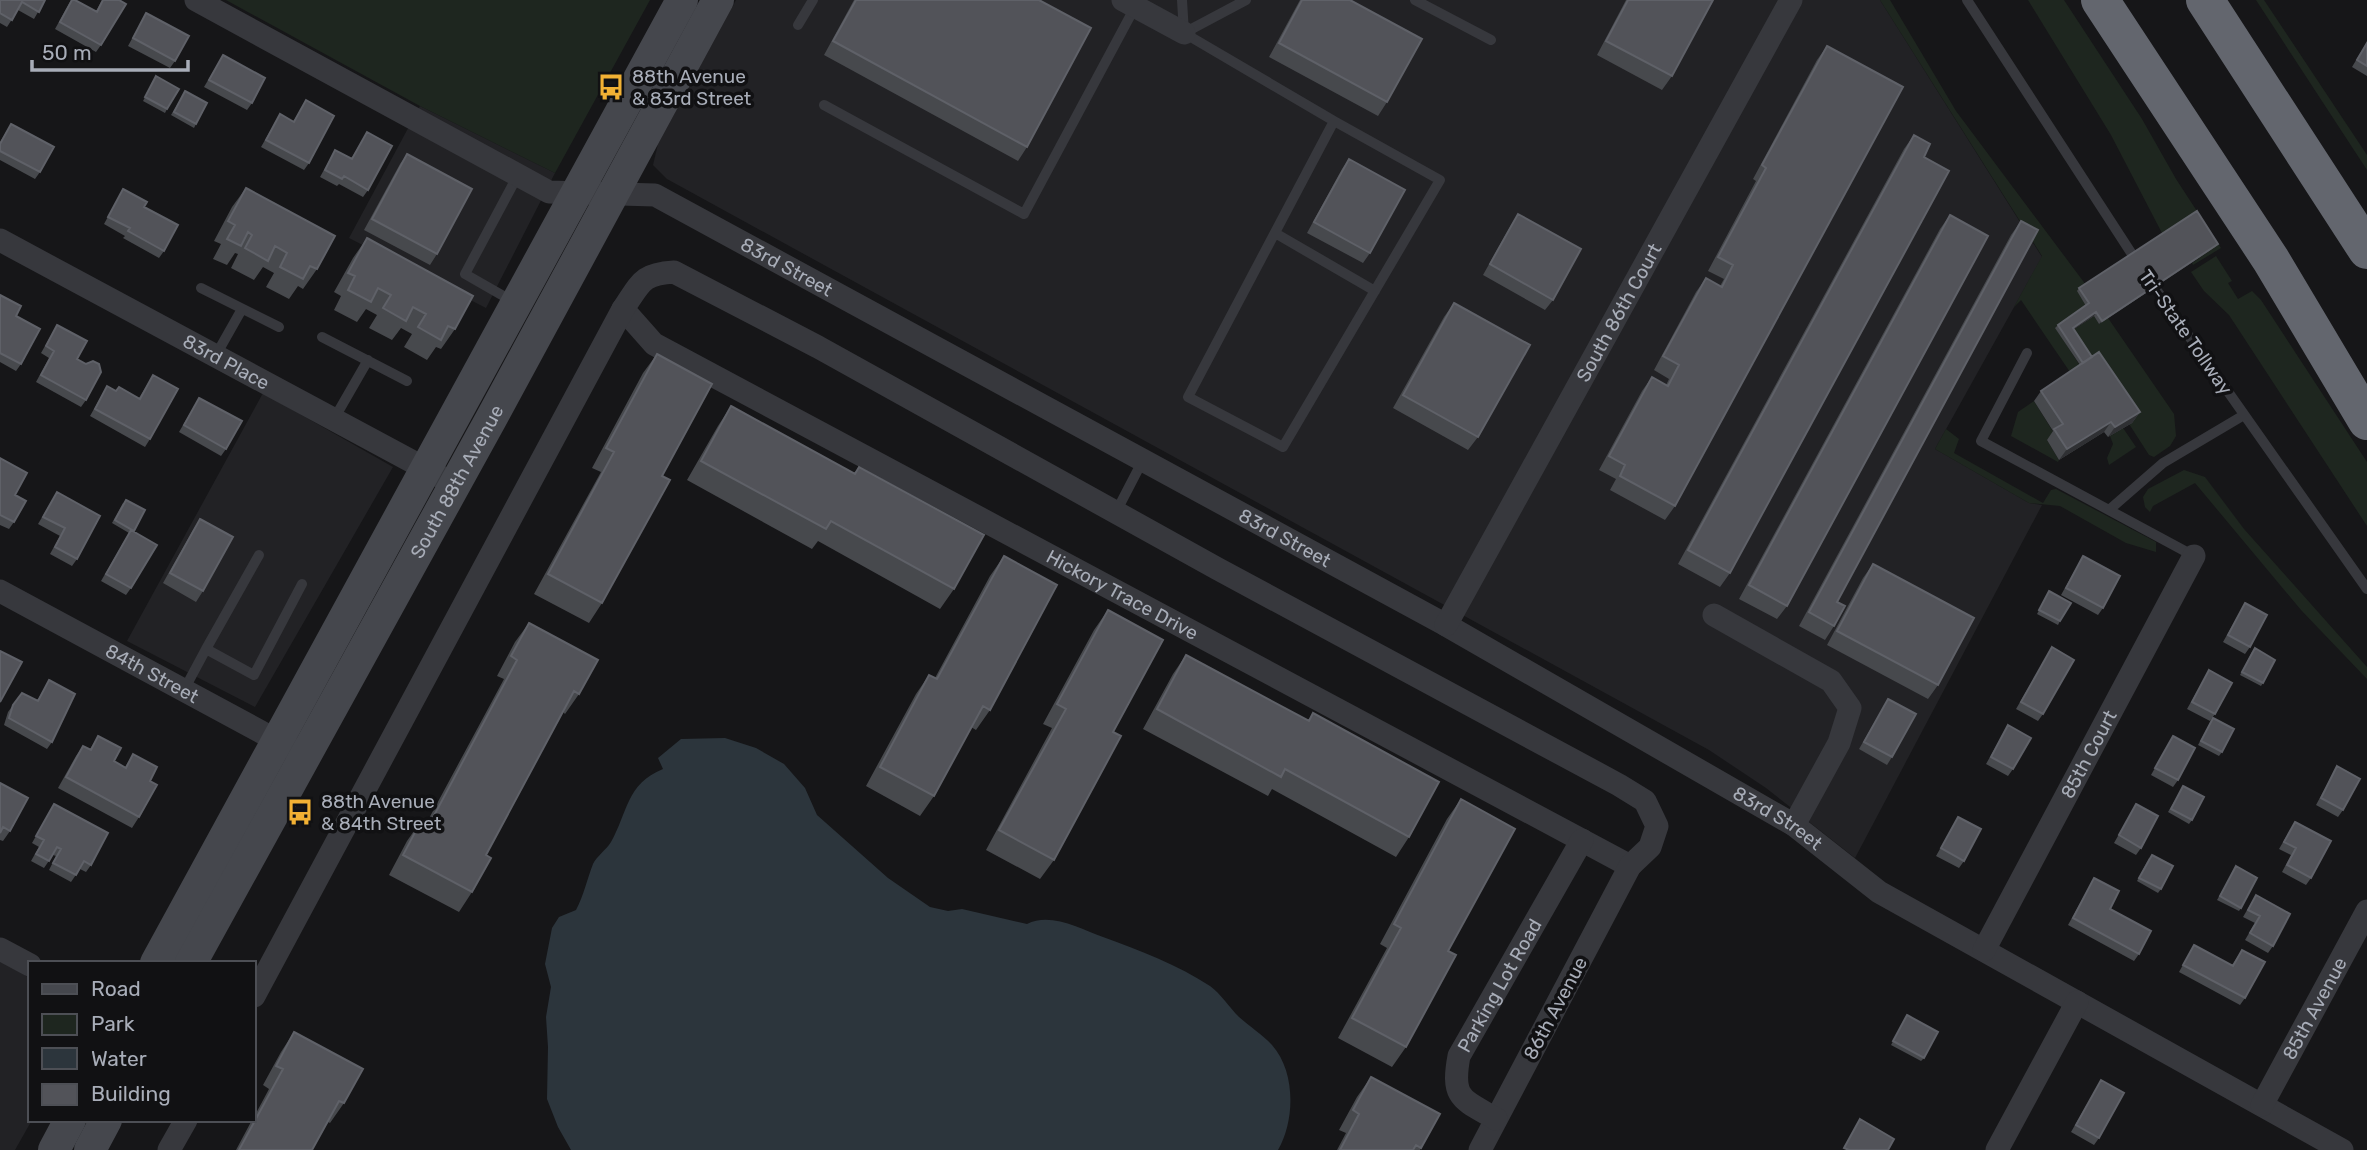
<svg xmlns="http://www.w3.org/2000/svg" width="2367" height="1150" font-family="Rubik,sans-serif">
  <rect width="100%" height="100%" fill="#161618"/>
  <path fill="#222225" d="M736,0h1144l162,257 -107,192 94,54 13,2 -187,353 -89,-70 -57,-38 -1042,-571 -14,-14 5,-21z
    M420,106l135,67 -69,135 -137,-70z
    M263,393l130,74 -138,240 -128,-66z
    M0,961l30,17v142h2l-17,30h-15z"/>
  <path fill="#1e261f" d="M226,0h424l-95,173 -135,-67z
    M1880,0h10l66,111 130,174 1,22 -31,21 26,41 -10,6 -51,-75 -7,7 28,-51z
    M2028,0h36l78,119 34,60 45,69 -28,17 -1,-2 23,-16 -52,-12 -52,-100z
    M2256,0h8l103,155v15z
    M2216,256l16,25 -4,2 10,16 14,-8 9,9 106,162v64l-138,-211 -25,-24 -13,-19z
    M2094,316l5,8 9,-6 66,96 2,22 -6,10 -16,11 -5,-2 -79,-123z
    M2034,401l21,34 -8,5 12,20 -1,2 -47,-26 7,-24z
    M2123,428l13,19 -27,18 -2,-7 6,-14 -3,-8z
    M1946,429l13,10 -5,14 89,50 8,-13 5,-1 100,53v10l-30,-9 -66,-37 -31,-3 -94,-54z
    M2184,470l21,7 39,52 123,138v12l-66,-69 -106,-127 -42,23 -3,6 -5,-5 -2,-10 5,-8z"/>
  <path fill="#2c353c" d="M725,738l31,10 28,16 21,24 12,27 71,63 42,29 18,4 14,-2 65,15c24,-12 53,5 76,13 36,13 75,28 107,49 11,8 19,21 29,31 11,10 23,17 33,28 24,27 23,76 6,105h-707l-13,-23 -11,-28 1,-52 -2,-30 5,-30 -6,-23 7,-36 7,-11 17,-7c8,-15 11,-31 17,-46 4,-8 13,-14 18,-22 17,-30 15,-58 52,-73l-5,-11 23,-19z"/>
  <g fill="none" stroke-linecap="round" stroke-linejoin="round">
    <path stroke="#37383d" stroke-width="10" d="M1182,0l2,33
      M1415,0l76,40
      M1967,0l172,265
      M798,25l15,-25
      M1184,33l150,88 -146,276 95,50 157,-267 -106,-59
      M1184,33l62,-33
      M824,105l200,109 111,-207
      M1275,233l100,58
      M2148,278l219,311
      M201,288l78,39
      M514,302l-49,-28 53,-99
      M322,337l85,44
      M2027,353l-46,88 213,115
      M216,355l26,-46
      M334,419l34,-59
      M2109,510l54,-47 81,-48
      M1116,512l27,-52
      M206,649l53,-94
      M184,690l22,-41 48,26 48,-91"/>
    <g stroke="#37383d" stroke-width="23">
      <path id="s1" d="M196,0l353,192 106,3 791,430 348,200 85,67 463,258"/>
      <path d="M1123,0l61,33"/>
      <path id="s2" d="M0,240l439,236"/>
      <path id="s3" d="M623,309l31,35 976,522"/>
      <path id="s4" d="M0,591l289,156"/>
      <path d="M1714,615l117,66 19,27 -11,35 -45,82"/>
      <path id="s5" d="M1446,625l345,-625"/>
      <path d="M0,949l30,16"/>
      <path id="s6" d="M1984,950l210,-394"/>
      <path d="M254,996l369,-687c18,-26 18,-35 51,-37l144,75 400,222 401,216 26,16 12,25 -7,21 -20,19 -150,284"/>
      <path id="s7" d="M2262,1105l105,-194"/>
      <path id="s8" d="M1496,1119c-34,-20 -45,-20 -37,-63l123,-216"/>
      <path d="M169,1150l17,-30"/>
      <path d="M1997,1150l80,-148"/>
    </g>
    <g stroke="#45474d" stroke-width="32">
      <path d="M156,963l526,-963"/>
      <path id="s9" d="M191,963l300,-544 227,-419"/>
      <path d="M54,1150l16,-30"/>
      <path d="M90,1150l16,-30"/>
    </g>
    <path stroke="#63666e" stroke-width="38" d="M2100,0l171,260 96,161
      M2205,0l162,250"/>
  </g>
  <path fill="#47494d" d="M0,0h45l-11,19 -16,-9 -11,17 -7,-4z
    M71,0l25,11 6,-11h17l-18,45 -5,7 -41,-23z
    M854,0h185l-12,147 -9,14 -194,-106z
    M1300,0h50l37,102 -9,14 -109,-59z
    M1626,0h87l-41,76 -10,14 -65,-35z
    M146,13l29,48 -5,7 -42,-22z
    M2367,42v34l-15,-9z
    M1827,46l-152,460 -10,14 -55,-30 6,-11 -17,-9 43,-79 10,-14 14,8 3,-6 -15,-9 42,-78 10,-14 14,8 4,-7 -16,-8 48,-90 -3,-2 64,-119z
    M223,55l29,48 -5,7 -43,-23z
    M154,80l13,29 -2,4 -22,-12z
    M183,95l13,29 -2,4 -23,-13z
    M306,100l3,63 -5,7 -43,-23 19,-33 13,8z
    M11,124l29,48 -5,7 -35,-19v-18z
    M367,132l1,58 -5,7 -24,-13 -2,2 -17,-9 15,-27 16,9z
    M1914,135l10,22 -194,416 -10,14 -42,-23 226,-415z
    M407,154l30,100 -7,11 -66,-35 36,-66z
    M1349,159l21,94 -7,10 -56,-30 35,-64z
    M246,188l71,81 -14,20 -5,-3 -9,13 -23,-12 8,-14 -11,-6 -9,13 -23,-12 7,-14 -3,-1 -8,12 -14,-6 8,-15 -7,-3 18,-34z
    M123,189l21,18 20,44 -5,7 -36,-20 2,-2 -21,-12z
    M1518,214l35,86 -8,10 -62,-35 28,-50z
    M1950,215l-163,391 -10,13 -38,-20 201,-370z
    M2021,221l-184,381 -3,24 -9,14 -26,-14 212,-391z
    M367,238l88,91 -14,20 -5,-2 -9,13 -23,-13 8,-13 -11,-6 -9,12 -23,-12 8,-13 -11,-6 -9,13 -23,-12 7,-14 -7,-4 19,-34z
    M2218,244l-3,3 -116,77 -5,-8 -20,13 18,28 48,55 -8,11 -24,14 -4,-5 -45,28 -12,-20 6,-9 -19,-30 7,-10 39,-26 -25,-37 3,-3 28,-19 -9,-15 2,-3z
    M0,295l16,21 5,48 -5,7 -16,-9z
    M1454,303l24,134 -10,13 -75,-42 51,-91z
    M57,325l20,34 9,41 -5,7 -45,-25 13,-24 -8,-5z
    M657,354l5,122 -60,127 -13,20 -55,-29 67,-122 -9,-4 51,-95z
    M153,375l-3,64 -5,8 -55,-31 17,-30 9,5 23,7z
    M199,398l27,51 -5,7 -42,-24z
    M731,406l123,67 5,-6 95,122 -14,20 -122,-68 -6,8 -125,-69 31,-54z
    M0,458l15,37 -1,27 -5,7 -9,-4z
    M57,492l20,67 -5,7 -22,-12 10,-18 -22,-12z
    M123,503l22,7 -12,22 -2,56 -5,7 -25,-14 28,-48 -17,-10z
    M200,519l3,72 -7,11 -33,-19 30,-53z
    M1004,556l-14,154 -14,20 -5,-3 -37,69 -14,20 -54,-30 50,-92 13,-19 6,3 55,-102z
    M2083,556l20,52 -5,7 -37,-20z
    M1873,564l65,121 -10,14 -101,-54 36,-67z
    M2047,595l13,26 -2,4 -21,-11z
    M2245,603l5,44 -5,7 -22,-12z
    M1108,610l5,122 -59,128 -14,19 -54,-29 66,-122 -9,-4 51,-94z
    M529,623l50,71 -14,20 -2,-2 -77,143 -14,37 -13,20 -70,-37 18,-34 14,-20 5,3 78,-145 -7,-3 18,-34z
    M2052,647l-9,67 -5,7 -22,-12z
    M2252,652l11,31 -2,3 -21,-11z
    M1186,655l122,66 5,-8 96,124 -13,20 -124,-68 -4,7 -125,-67 30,-55z
    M2209,670l6,44 -5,7 -23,-12z
    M49,680l3,62 -5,7 -43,-24 4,-13 14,-19 15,8z
    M1888,699l4,58 -5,8 -28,-16z
    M2213,718l9,34 -3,4 -21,-11z
    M2008,725l5,44 -5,7 -22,-12z
    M98,736l16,25 11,6 8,-13 17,27 -11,36 -7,11 -74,-40 18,-32 7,-10 7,3z
    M2173,736l5,44 -5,7 -22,-12z
    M2337,766l6,44 -5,7 -22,-12z
    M0,783l10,48 -7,10 -3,-1z
    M2181,790l11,30 -3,4 -21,-12z
    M1461,799l-13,152 -42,96 -14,20 -54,-29 49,-90 -7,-4 67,-125z
    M54,804l37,61 -5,7 -6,-3 -9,13 -22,-12 7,-14 -3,-1 -9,13 -13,-7 8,-14 -7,-4z
    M2136,804l5,44 -5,7 -22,-12z
    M1958,817l6,44 -5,7 -23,-12z
    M2295,822l16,56 -5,7 -24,-13 9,-17 -12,-6z
    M2149,858l12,31 -3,4 -21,-12z
    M2234,870l7,38 -2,3 -22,-11z
    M2094,878l16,31 29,45 -5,7 -66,-36z
    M2256,895l17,51 -5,7 -23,-13 10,-17 -12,-6z
    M2194,945l38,20 10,-15 3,48 -5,7 -61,-33z
    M1905,1019l19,39 -3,3 -30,-16z
    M294,1032l50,71 -14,20 -2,-1 -16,28h-76l16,-30h2v-3l15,-28 -6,-4 18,-33z
    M1371,1077l69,37 -20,36h-83l9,-17 -7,-3 18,-33z
    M2101,1080l-2,58 -5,7 -23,-13z"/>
  <path fill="#2f3033" d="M2218,244l-3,3 -116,77 3,-3z
    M2096,312l-2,4 -24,16 3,-4z
    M2140,412l-8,11 -24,14 7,-10z
    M2111,422l-7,10 -45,28 8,-11z"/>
  <path fill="#525359" stroke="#5f6168" stroke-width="2" d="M0,0h45l-6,12 -17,-10 -10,18 -12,-7z
    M72,0h3l22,12 6,-12h16l7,4 -25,41 -41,-23z
    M856,0h183l52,28 -64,119 -194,-106z
    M1302,0h48l72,39 -35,63 -108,-59z
    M1628,0h85l-41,76 -66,-35z
    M146,13l43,23 -14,25 -42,-23z
    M2367,43v23l-10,-6z
    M1827,46l76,41 -228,419 -55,-30 5,-11 -16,-9 43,-79 16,9 11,-21 -16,-9 43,-78 16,9 11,-22 -15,-8 48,-89 -4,-3z
    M223,55l42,23 -13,25 -43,-23z
    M156,76l23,13 -12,20 -22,-12z
    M185,91l22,12 -11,21 -22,-12z
    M306,100l28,16 -25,47 -43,-23 14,-26 14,8z
    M11,124l43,23 -14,25 -40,-21v-7z
    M367,132l25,14 -24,44 -24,-14 -2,3 -17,-9 10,-20 17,9z
    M1914,135l16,9 -6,13 25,14 -219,402 -42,-23z
    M407,154l65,35 -35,65 -65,-35z
    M1349,159l56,31 -35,63 -56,-31z
    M246,188l89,48 -18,33 -7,-3 -7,13 -23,-12 7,-14 -12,-7 -7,15 -23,-13 7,-13 -4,-3 -7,14 -14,-7 8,-14 -7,-4z
    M123,189l24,13 -3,5 34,18 -14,26 -36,-20 2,-3 -22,-11z
    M2197,211l21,33 -116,77 -6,-9 -23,16 19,29 -9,6 -25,-38 31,-22 -10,-15z
    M1518,214l63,35 -28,51 -63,-36z
    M1950,215l38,21 -201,370 -38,-21z
    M2021,221l17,9 -201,372 8,4 -11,20 -25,-14z
    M367,238l106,58 -18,33 -7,-3 -7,14 -23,-13 8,-13 -13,-7 -7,14 -23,-13 8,-13 -13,-7 -7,14 -23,-12 7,-14 -7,-3z
    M0,295l21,11 -5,10 24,13 -19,35 -21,-11z
    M1454,303l76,42 -52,92 -75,-42z
    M57,325l30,16 -10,18 9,5 7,-3 6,3 2,8 -15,28 -45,-25 13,-24 -8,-5z
    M2099,352l41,60 -25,15 -4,-5 -44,27 -13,-20 9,-5 -22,-33z
    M657,354l55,30 -50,92 8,4 -68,123 -54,-29 66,-122 -8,-4z
    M153,375l25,14 -28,50 -55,-30 12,-23 9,5 3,-4 21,12z
    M199,398l43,23 -16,28 -42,-24z
    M731,406l124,68 4,-7 125,68 -30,54 -123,-68 -5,8 -125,-68z
    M0,458l27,15 -12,22 11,6 -12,21 -14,-7z
    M57,492l43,24 -23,43 -22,-12 10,-19 -22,-11z
    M126,500l19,10 -11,21 -19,-11z
    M200,519l33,18 -30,54 -33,-18z
    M131,530l26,15 -26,43 -25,-14z
    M1004,556l53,29 -67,125 -7,-4 -49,90 -54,-29 49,-92 8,4z
    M2083,556l37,20 -17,32 -37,-20z
    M1873,564l101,54 -36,67 -101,-54z
    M2049,591l22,12 -11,18 -21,-11z
    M2245,603l22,12 -17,32 -22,-12z
    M1108,610l55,30 -50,92 8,4 -67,124 -55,-30 67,-121 -9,-5z
    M529,623l69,37 -19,34 -5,-3 -88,164 5,3 -19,34 -69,-37 18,-34 8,4 88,-165 -6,-4z
    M2052,647l22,13 -31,54 -22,-12z
    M2255,648l20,12 -12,23 -21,-11z
    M0,651l22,11 -22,40z
    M1186,655l123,66 4,-8 126,69 -30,55 -124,-68 -4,8 -124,-68z
    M2209,670l23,13 -17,31 -23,-12z
    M49,680l26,14 -23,48 -43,-24 4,-13 9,-12 16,8z
    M1888,699l28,15 -24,43 -28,-15z
    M2213,718l21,11 -12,23 -21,-11z
    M2008,725l23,13 -18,31 -22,-12z
    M98,736l23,12 -7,13 12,7 7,-14 24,13 -7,14 7,4 -18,32 -73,-40 17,-31 8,4z
    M2173,736l22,12 -17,32 -23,-12z
    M2337,766l23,13 -17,31 -22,-12z
    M0,783l28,15 -18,33 -7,-4 -3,6z
    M2183,786l21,11 -12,23 -21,-11z
    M1461,799l54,30 -67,122 8,4 -50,92 -54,-29 49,-90 -7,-4z
    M54,804l54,29 -17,32 -7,-4 -8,14 -23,-12 8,-14 -4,-2 -8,14 -13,-7 8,-14 -8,-4z
    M2136,804l22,12 -17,32 -22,-13z
    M1958,817l23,12 -17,32 -23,-13z
    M2295,822l36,19 -20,37 -24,-13 9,-17 -12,-6z
    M2152,855l21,11 -12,23 -22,-11z
    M2236,866l21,12 -16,30 -21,-12z
    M2094,878l25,13 -9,18 41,22 -12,23 -66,-36z
    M2256,895l34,19 -17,32 -23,-13 10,-17 -12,-6z
    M2194,945l39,21 9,-16 23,12 -20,36 -62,-33z
    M1907,1015l31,17 -14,26 -31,-17z
    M294,1032l69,37 -19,34 -5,-2 -27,49h-73l44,-81 -7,-3z
    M1371,1077l69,37 -19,34 -5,-3 -3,5h-73l19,-36 -6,-4z
    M2101,1080l23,13 -25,45 -23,-13z
    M1860,1119l34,20 -6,11h-39l-5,-2z"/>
  <defs>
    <g id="bus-bare" transform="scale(2.1)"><path d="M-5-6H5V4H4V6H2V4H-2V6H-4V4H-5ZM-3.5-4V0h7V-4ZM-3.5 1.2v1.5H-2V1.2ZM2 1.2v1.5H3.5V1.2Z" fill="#f2b134" stroke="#111113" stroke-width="2.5" paint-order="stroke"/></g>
  </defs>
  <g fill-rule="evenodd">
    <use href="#bus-bare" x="611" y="87"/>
    <use href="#bus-bare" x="300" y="812"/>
  </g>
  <g text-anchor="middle" stroke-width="7" stroke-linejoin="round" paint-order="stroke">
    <g font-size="19" fill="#a8adb8" stroke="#111113" text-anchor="start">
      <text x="632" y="83">88th Avenue<tspan x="632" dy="22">&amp; 83rd Street</tspan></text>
      <text x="321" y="808">88th Avenue<tspan x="321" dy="22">&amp; 84th Street</tspan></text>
    </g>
    <g font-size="19" fill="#a8adb8" stroke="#111113">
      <text dy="7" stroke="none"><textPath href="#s1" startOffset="658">83rd Street</textPath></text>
      <text dy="7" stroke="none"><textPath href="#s5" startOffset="357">South 86th Court</textPath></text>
      <text transform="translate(2186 332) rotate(55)" y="7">Tri-State Tollway</text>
      <text dy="7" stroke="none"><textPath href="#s2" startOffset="257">83rd Place</textPath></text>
      <text dy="7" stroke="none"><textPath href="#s9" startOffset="550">South 88th Avenue</textPath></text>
      <text dy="7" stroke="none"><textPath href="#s1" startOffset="1225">83rd Street</textPath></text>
      <text dy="7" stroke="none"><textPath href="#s3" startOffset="578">Hickory Trace Drive</textPath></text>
      <text dy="7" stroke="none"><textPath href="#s4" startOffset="173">84th Street</textPath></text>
      <text dy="7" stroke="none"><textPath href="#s6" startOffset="222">85th Court</textPath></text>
      <text dy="7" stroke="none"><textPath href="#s1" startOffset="1792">83rd Street</textPath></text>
      <text dy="7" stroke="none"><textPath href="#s8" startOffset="164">Parking Lot Road</textPath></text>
      <text transform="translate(1555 1008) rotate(-62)" y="7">86th Avenue</text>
      <text dy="7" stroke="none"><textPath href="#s7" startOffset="110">85th Avenue</textPath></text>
    </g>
  </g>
  <rect x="28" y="961" width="228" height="161" fill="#111113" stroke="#4d4f55" stroke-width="2"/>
  <rect x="42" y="984" width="35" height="10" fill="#45474d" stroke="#4d4f55" stroke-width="2"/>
  <text x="91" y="996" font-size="21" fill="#a8adb8">Road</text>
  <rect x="42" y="1014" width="35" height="21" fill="#1e261f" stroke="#4d4f55" stroke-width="2"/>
  <text x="91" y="1031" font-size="21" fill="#a8adb8">Park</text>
  <rect x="42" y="1048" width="35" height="21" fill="#2c353c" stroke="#4d4f55" stroke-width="2"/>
  <text x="91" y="1066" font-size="21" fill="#a8adb8">Water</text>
  <rect x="42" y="1084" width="35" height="21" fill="#525359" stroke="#4d4f55" stroke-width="2"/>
  <text x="91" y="1101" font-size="21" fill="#a8adb8">Building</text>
  <path d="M32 60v10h156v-10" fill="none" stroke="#a8adb8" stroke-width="3.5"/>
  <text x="42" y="60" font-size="21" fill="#a8adb8" stroke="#111113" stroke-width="5" paint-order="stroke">50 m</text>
</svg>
